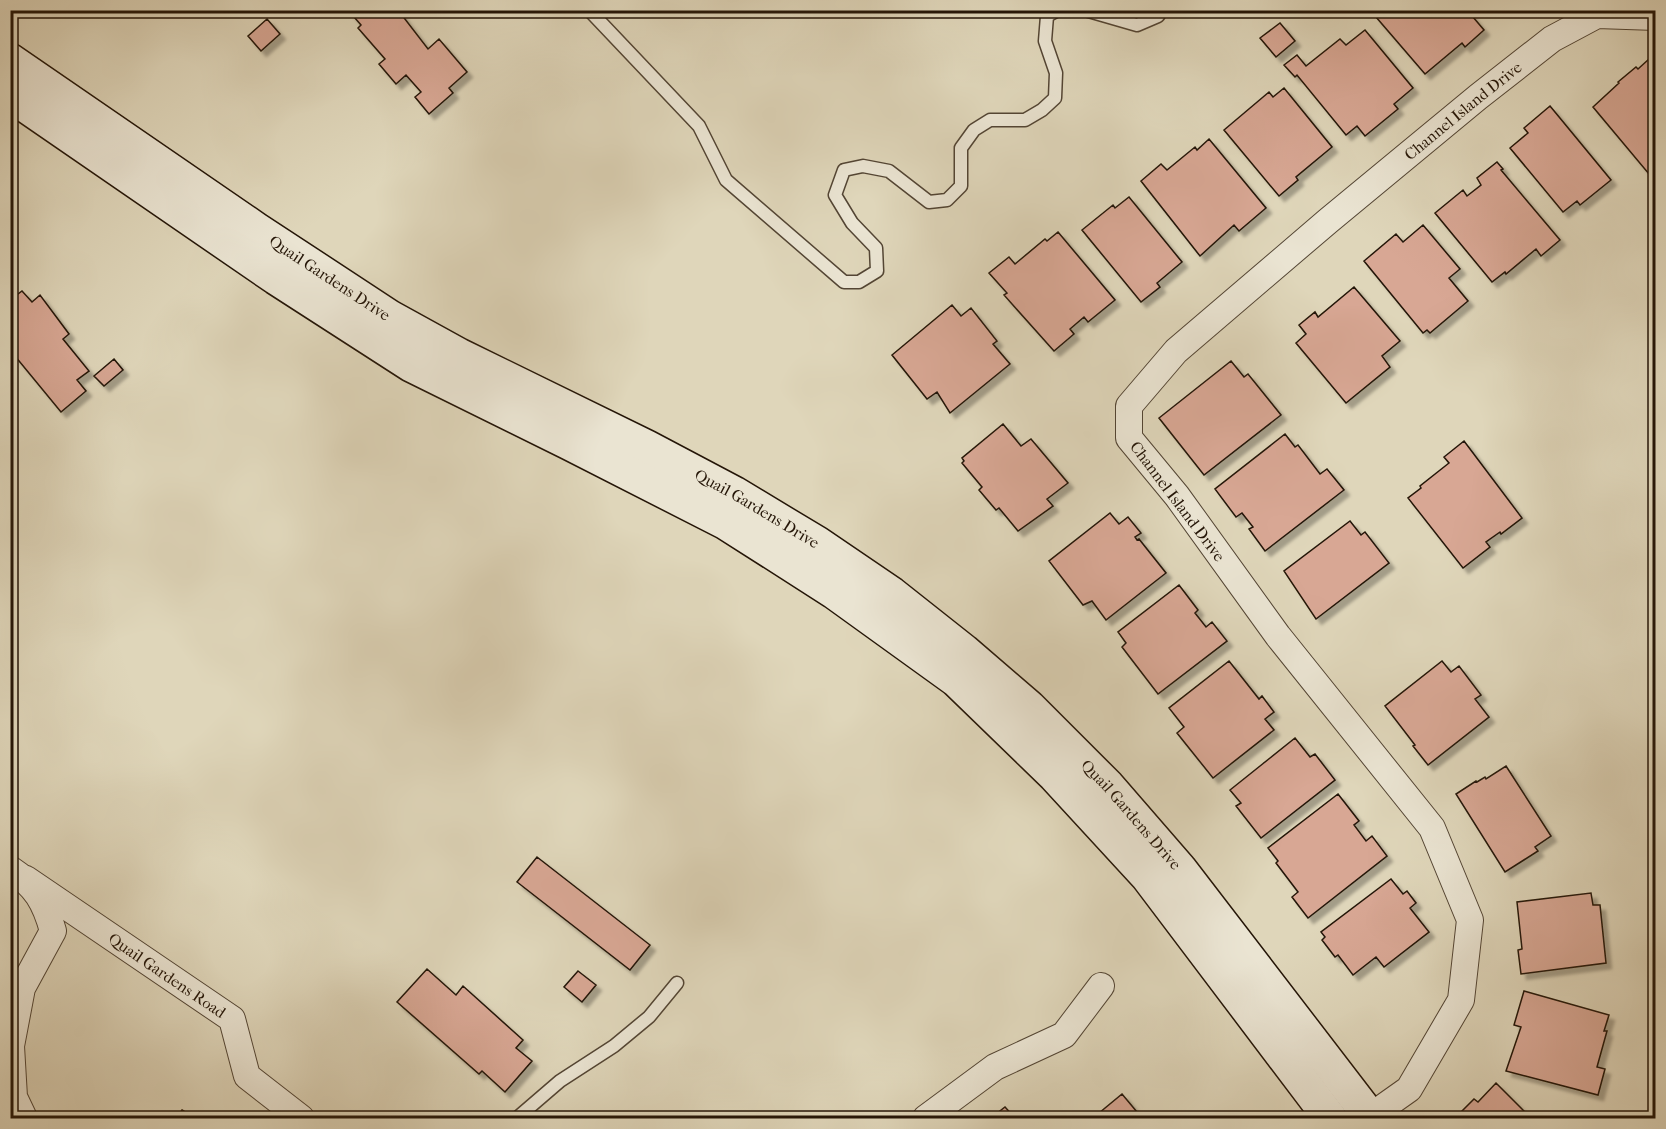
<svg xmlns="http://www.w3.org/2000/svg" width="1666" height="1129" font-family="'IM FELL French Canon',serif">
  <defs>
    <filter id="shadow"><feDropShadow dx="5.5" dy="5.5" stdDeviation="1.5" flood-color="#0004"/></filter>
  </defs>
  <rect width="100%" height="100%" fill="#dfd6ba"/>
  <filter id="stains"><feTurbulence type="fractalNoise" baseFrequency=".00333" numOctaves="4"/><feColorMatrix values="0 0 0 0 .2 0 0 0 0 .09 0 0 0 0 .02 0 0 0 .5 -.17"/></filter>
  <radialGradient id="worn" r=".72"><stop offset=".6" stop-color="#630" stop-opacity="0"/><stop offset="1" stop-color="#630" stop-opacity=".3"/></radialGradient>
  <path fill="#d8a794" stroke="#241507" stroke-width="1.5" filter="url(#shadow)" d="M348,10h50l30,39 11,-10 28,33 -18,16 4,5 -24,21 -14,-17 6,-5 -15,-17 -10,9 -17,-20 6,-5 -27,-31 3,-3z
    M1384,10h83l17,20 -19,17 -3,-4 -37,31 -49,-57z
    M267,19l13,15 -19,17 -13,-15z
    M1280,23l15,18 -19,16 -16,-19z
    M1365,30l48,58 -19,16 4,5 -33,27 -8,-10 -11,9 -49,-60 -2,2 -11,-12 13,-10 9,11 34,-27 6,6z
    M1649,59l7,8v111l-2,2 -61,-73 26,-24 -1,-1 18,-15 2,2z
    M1284,88l48,59 -36,30 2,3 -19,16 -55,-66 45,-38 4,5z
    M1550,106l61,74 -31,25 -3,-4 -14,11 -53,-64 18,-15 -4,-5z
    M1209,139l57,69 -27,23 -5,-6 -34,31 -59,-75 20,-17 6,6 28,-23 2,3z
    M1497,162l6,7 -2,1 59,70 -19,16 -5,-7 -30,25 -1,-2 -13,10 -57,-69 28,-23 4,6 14,-11 -4,-7z
    M1129,197l53,65 -25,21 3,4 -19,15 -59,-72 31,-25 2,3z
    M1423,225l37,44 -11,9 19,23 -38,32 -3,-3 -4,3 -59,-72 32,-27 7,8z
    M1058,232l57,68 -27,22 -4,-5 -14,12 4,5 -20,17 -50,-56 3,-2 -18,-20 20,-16 6,7 30,-25 2,2z
    M1354,287l46,54 -18,15 8,11 -44,36 -50,-60 10,-9 -7,-9 16,-13 3,5z
    M22,291l10,11 8,-7 29,39 -6,5 26,32 -12,9 9,11 -25,21 -51,-62v-50z
    M952,305l9,11 10,-8 26,33 -4,3 17,20 -60,49 -13,-21 -10,7 -35,-44z
    M114,359l9,11 -19,16 -10,-10z
    M1231,361l13,16 4,-3 33,41 -77,60 -45,-57z
    M1003,424l18,22 10,-7 37,44 -21,16 6,7 -35,25 -19,-23 -3,2 -17,-20 3,-3 -20,-24 2,-2 -2,-3z
    M1285,434l10,13 3,-2 22,29 7,-5 17,21 -79,61 -16,-22 4,-2 -11,-14 -6,4 -21,-28z
    M1464,441l58,77 -21,16 -1,-2 -14,10 4,5 -27,21 -55,-70 13,-10 -1,-2 29,-23 -5,-6z
    M1110,513l9,11 9,-7 13,16 -6,4 2,3 2,-1 27,34 -60,47 -14,-19 -9,4 -34,-44z
    M1350,521l11,14 4,-3 24,31 -73,56 -32,-48z
    M1179,585l19,25 -3,3 11,14 6,-5 15,19 -69,53 -36,-47 4,-4 -8,-11z
    M1229,661l30,38 3,-3 12,16 -9,7 9,11 -61,48 -36,-45 7,-6 -15,-19z
    M1442,661l9,11 8,-6 22,29 -6,4 14,18 -61,48 -15,-19 2,-1 -30,-39z
    M1295,738l15,19 5,-3 20,26 -74,58 -25,-32 5,-3 -11,-13z
    M1506,766l45,70 -16,11 3,4 -33,21 -49,-78 20,-13 1,1 8,-5 1,2z
    M1338,794l21,27 -5,4 12,16 6,-5 15,20 -79,62 -16,-21 6,-5 -22,-29 2,-2 -10,-13z
    M537,857l113,88 -20,25 -113,-88z
    M1391,879l12,15 4,-3 9,12 -6,5 19,24 -45,35 -8,-10 -23,18 -15,-20 -3,2 -13,-17 3,-3 -4,-5z
    M1591,893l2,12h7l6,58 -85,11 -3,-24 4,-1 -5,-47z
    M427,969l29,26 7,-9 60,54 -7,8 16,13 -27,31 -23,-21 -3,3 -82,-72z
    M578,971l18,14 -14,17 -18,-15z
    M1524,991l85,24 -5,16h3l-10,36 8,2 -7,26 -92,-24 15,-44 -7,-2z
    M1496,1083l35,35h-76l19,-19 4,3z
    M1122,1094l20,24h-49z
    M1005,1107l10,11h-24z
    M182,1110l13,8h-19z"/>
  <g fill="none" stroke-linecap="round" stroke-linejoin="round">
    <g stroke="#534534" stroke-width="15">
      <path id="lane" d="M589,10l110,116 27,54 118,102h15l18,-11 -1,-23 -24,-25 -17,-28 9,-25 19,-4 26,5 40,31 18,-2 14,-14v-38l13,-18 16,-10h35l17,-10 13,-12 1,-25 -11,-32 2,-25 11,-6
        M1085,10l52,15 21,-9 4,-6
        M517,1118l43,-37 54,-35 35,-29 28,-34"/>
    </g>
    <g stroke="#534534" stroke-width="28">
      <g id="street">
        <path d="M10,869c26,17 35,33 43,62l-31,57 -11,58 3,51 10,21"/>
        <path id="s1" d="M26,879l206,140 15,57 54,42"/>
        <path d="M926,1118l69,-51 69,-32 37,-49"/>
        <path id="s2" d="M1368,1118l41,-29 52,-89 9,-80 -38,-92 -154,-192 -101,-140 -48,-58v-32l47,-55 152,-130 150,-124 74,-58 45,-24 59,2"/>
      </g>
    </g>
    <g stroke="#241507" stroke-width="36">
      <g id="secondary">
        <path id="s3" d="M10,60l246,169 134,88 69,38 188,92 87,46 83,50 75,51 72,57 65,56 79,79 72,83 191,249"/>
        <path d="M10,95l266,183 135,87 158,78 157,80 108,69 122,88 99,96 92,100 183,242"/>
      </g>
    </g>
    <use href="#lane" stroke="#eae4d2" stroke-width="12"/>
    <use href="#street" stroke="#eae4d2" stroke-width="26"/>
    <use href="#secondary" stroke="#eae4d2" stroke-width="33"/>
  </g>
  <g text-anchor="middle" stroke-width="4.5" stroke-linejoin="round" paint-order="stroke">
    <g font-size="16" fill="#241507" stroke="#eae4d2">
      <text dy="6" stroke="none"><textPath href="#s2" startOffset="1306">Channel Island Drive</textPath></text>
      <text dy="6" stroke="none"><textPath href="#s3" startOffset="387">Quail Gardens Drive</textPath></text>
      <text transform="translate(1178 501) rotate(53)" y="6">Channel Island Drive</text>
      <text dy="6" stroke="none"><textPath href="#s3" startOffset="873">Quail Gardens Drive</textPath></text>
      <text dy="6" stroke="none"><textPath href="#s3" startOffset="1359">Quail Gardens Drive</textPath></text>
      <text dy="6" stroke="none"><textPath href="#s1" startOffset="171">Quail Gardens Road</textPath></text>
    </g>
  </g>
  <rect width="1666" height="1129" fill="none" stroke="#dfd6ba" stroke-width="36"/>
  <rect x="12" y="12" width="1642" height="1105" fill="none" stroke="#241507" stroke-width="3"/>
  <rect x="18" y="18" width="1630" height="1093" fill="none" stroke="#241507" stroke-width="1.5"/>
  <rect width="100%" height="100%" filter="url(#stains)"/>
  <rect width="100%" height="100%" fill="url(#worn)"/>
</svg>
